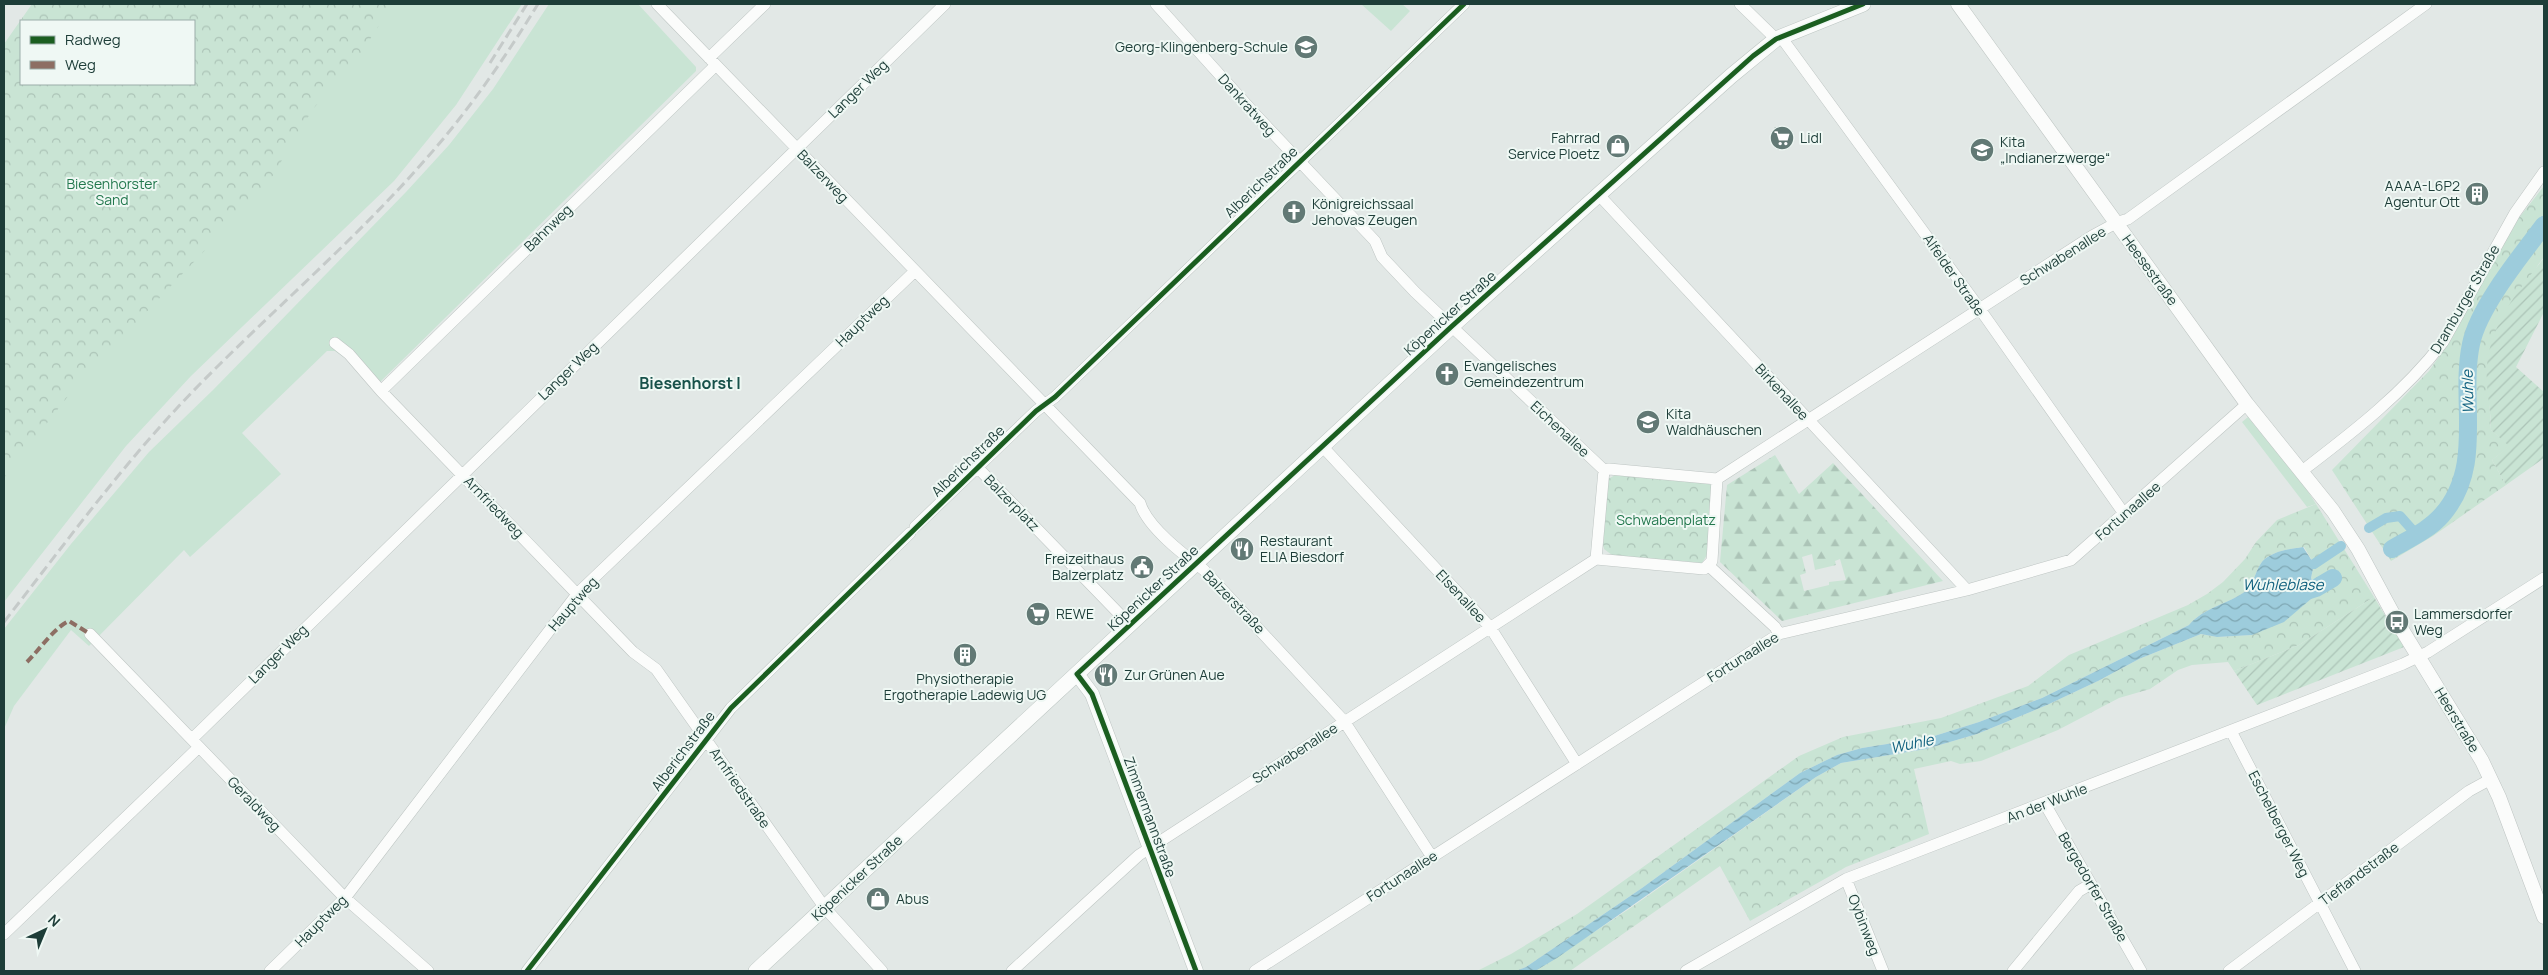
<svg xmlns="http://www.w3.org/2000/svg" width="2548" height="975" font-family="Manrope,sans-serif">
  <defs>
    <pattern id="forest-firs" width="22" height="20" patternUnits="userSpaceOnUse" patternTransform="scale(1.25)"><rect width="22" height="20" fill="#c9e4d4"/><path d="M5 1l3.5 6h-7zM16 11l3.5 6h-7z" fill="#acc4b7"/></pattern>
    <pattern id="park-crowns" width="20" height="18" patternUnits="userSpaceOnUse" patternTransform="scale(1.25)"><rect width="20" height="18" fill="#c9e4d4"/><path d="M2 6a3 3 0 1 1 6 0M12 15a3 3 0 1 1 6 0" fill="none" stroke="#acc4b7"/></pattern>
    <pattern id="garden-furrows" width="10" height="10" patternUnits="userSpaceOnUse" patternTransform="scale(1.25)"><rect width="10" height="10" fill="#c9e4d4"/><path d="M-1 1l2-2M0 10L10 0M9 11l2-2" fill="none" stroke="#acc4b7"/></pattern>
    <pattern id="water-waves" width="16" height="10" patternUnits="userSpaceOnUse" patternTransform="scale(1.25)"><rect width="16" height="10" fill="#9dccdc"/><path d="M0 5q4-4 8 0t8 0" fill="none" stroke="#7fa7b3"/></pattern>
  </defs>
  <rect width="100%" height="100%" fill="#e2e8e6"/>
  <path fill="#c9e4d4" d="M32,4h490l-66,101 -62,76 -203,195 -65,70 -122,156v-558l17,40h173v-63z
    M549,4h89l58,63v4l-316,311 -45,-31h-8l-85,82 39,41 -91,83 -6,-7 -95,96 -18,-16 -57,76 -10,23v-100l67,-85 78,-92 64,-62 193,-198 43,-47 44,-56z
    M1361,4h41l8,7 -19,20z
    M2248,417l57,70 11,17 -9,3 -65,-85z"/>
  <path fill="url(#forest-firs)" fill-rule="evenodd" d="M1775,455l24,39 34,-31 110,118 -161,40 -62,-59 7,-77zM1812,554l3,16 21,-5 -1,-4 5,-2 6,21 -17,2v3l-25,6 -4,-16 6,-2 -4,-16z"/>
  <path fill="url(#park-crowns)" fill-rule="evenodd" d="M32,4h361l-34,52 -46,53 -46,76 -191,201 -72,92v-434zM21,21h173v63h-173z
    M2544,186v71l-6,8 -51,101 4,64 19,16 -18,14 14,25 -73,51 -42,25 -59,-91 97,-99 16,-23 62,-115z
    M1617,474l91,9 6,5 -7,67 -5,8 -90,-8 -8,-6 -1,-5 5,-65z
    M2316,504l58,93 -75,48 -65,26 -6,-9 -36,3 -14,5 -28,19 -31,9 -61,32 -77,31 -21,3 -9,-3 -37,8 15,65 -83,33 -96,54 -30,-55 -150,105h-35l94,-62 187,-132 25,-14 85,-14 51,-15 70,-29 51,-24 41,-22 62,-25 16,3 35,-2 66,-43 -7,-14 3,-14 -10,-17c-13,2 -27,3 -38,11 -10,7 -11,25 -20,33 -18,13 -43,17 -57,34l-147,73 -63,24 -48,15 -69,11 -25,7 -37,18 -158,115 -116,79 -10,4h-39l34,-17 66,-40 222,-158 44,-19 98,-19 87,-32 41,-31 119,-50 19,-11 16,-12 22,-23 11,-17 21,-22z"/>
  <path fill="url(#garden-furrows)" d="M2544,258v54l-28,55 28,25v66l-38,27 -14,-25 17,-14 -18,-16c0,-22 -6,-44 -4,-65 4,-42 32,-76 57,-107z
    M2374,597l30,50 -147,58 -23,-34 65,-26z"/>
  <path fill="url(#water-waves)" d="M2303,547l11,17 -3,14 7,15 -34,29 -32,13 -35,2 -16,-3 -62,25 -41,22 -51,24 -70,29 -51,15 -85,14 -25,14 -259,181 -22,13h-19l10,-4 116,-79 158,-115 37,-18 25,-7 69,-11 48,-15 63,-24 147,-73c14,-17 39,-21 57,-34 9,-8 10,-26 20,-33 11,-8 25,-9 37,-11z"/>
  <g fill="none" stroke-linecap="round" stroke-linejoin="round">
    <path stroke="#9dccdc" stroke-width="10" d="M2369,528l17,-10 14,-2 16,18
      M2314,564l27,-18"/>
    <path stroke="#9dccdc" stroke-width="18" d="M2392,549c17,-10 37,-19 50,-34 43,-49 17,-114 29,-171 7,-36 51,-90 73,-119
      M2294,595l22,-7 17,-10"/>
    <g stroke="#bec5c3" stroke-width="12">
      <path id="minor" d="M657,4l483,499c7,24 44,52 64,67l140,151 88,136
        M1156,4l98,109 121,128 7,16 33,35 189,178
        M1740,4l36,35
        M1781,37l196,268 148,210
        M709,58l56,-54
        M1598,194l369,396
        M335,343l14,11 32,37 252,261 23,17 169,239 57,63
        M381,391l335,-326
        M1322,446l168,181 87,137
        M978,468l152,157
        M1609,469l108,10 -5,82 -8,8 -108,-10 8,-89z
        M2302,471c51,-39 102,-78 141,-129l72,-129 29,-41
        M1717,479l375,-243 24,-13 12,-4 298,-215
        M915,527l121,-116 19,-14 409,-393
        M1709,566l66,61 4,7
        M90,634l255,264 83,73
        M2231,731l124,240
        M192,739l753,-735
        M2045,804l96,167
        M1846,879l37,92
        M4,934l195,-187
        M270,971l75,-73 233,-305 337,-322
        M527,971l204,-263 179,-175
        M1012,971l127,-116 457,-296
        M1255,971l524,-337 188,-44 104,-30 176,-156
        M1686,971l160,-92 557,-215 25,-12 116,-74
        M2013,971l66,-80 12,-7
        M2229,971l240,-180 22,-12"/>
    </g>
    <g stroke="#bec5c3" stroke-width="15">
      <path id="tertiary" d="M1958,4l289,400 86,107 25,38 41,76 83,136 17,36 45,120
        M1077,674l15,20 104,277"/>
    </g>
    <g stroke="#bdc6c3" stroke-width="16">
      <path id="secondary" d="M756,971l695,-644 280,-251 45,-37 87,-35"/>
    </g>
    <use href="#minor" stroke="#fbfcfb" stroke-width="11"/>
    <use href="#tertiary" stroke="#fbfcfb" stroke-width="14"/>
    <use href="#secondary" stroke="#fbfcfb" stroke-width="15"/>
    <path stroke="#c5cac9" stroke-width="3" stroke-dasharray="10 5" stroke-linecap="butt" d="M490,63l37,-59
      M4,622c63,-81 124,-165 196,-238 74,-75 155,-144 225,-224 42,-47 80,-102 113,-156"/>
    <path stroke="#8d6e63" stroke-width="4" stroke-dasharray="8 4" stroke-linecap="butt" d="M27,662c12,-12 29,-36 42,-41l21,13"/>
    <g stroke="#eff8f4" stroke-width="8">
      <path id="cycleway" d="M527,971l204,-263 305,-297 19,-14 409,-393
        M1196,971l-104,-277 -15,-20 374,-347 302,-271 23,-17 87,-35"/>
    </g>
    <use href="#cycleway" stroke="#1b5e20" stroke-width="5"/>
  </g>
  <defs>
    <g id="school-disc" transform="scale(1.25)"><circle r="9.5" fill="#627975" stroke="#eff8f4"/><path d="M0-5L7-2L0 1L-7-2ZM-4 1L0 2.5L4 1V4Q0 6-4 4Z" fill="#fff"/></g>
    <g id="supermarket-disc" transform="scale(1.25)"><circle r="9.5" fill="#627975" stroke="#eff8f4"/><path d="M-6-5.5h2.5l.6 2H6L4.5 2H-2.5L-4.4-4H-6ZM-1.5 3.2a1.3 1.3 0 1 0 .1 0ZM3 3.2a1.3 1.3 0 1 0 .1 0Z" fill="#fff"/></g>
    <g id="shop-disc" transform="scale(1.25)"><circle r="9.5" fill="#627975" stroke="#eff8f4"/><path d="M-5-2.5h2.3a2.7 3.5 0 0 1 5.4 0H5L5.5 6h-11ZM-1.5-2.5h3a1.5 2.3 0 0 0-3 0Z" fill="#fff"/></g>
    <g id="building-disc" transform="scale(1.25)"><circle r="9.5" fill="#627975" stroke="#eff8f4"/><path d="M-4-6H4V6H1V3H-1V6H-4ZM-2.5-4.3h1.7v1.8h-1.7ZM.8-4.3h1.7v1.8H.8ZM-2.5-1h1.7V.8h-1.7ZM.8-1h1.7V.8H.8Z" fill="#fff"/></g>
    <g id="church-disc" transform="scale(1.25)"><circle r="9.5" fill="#627975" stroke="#eff8f4"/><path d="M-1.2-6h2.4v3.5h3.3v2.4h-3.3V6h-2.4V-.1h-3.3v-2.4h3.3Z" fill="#fff"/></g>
    <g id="restaurant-disc" transform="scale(1.25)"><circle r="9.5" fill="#627975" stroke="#eff8f4"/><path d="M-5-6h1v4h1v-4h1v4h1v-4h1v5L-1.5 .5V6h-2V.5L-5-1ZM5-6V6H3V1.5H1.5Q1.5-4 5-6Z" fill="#fff"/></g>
    <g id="civic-disc" transform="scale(1.25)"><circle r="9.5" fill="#627975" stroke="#eff8f4"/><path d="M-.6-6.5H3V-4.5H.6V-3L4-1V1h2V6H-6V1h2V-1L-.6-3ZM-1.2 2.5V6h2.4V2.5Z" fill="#fff"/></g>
    <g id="bus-disc" transform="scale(1.25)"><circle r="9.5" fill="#627975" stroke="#eff8f4"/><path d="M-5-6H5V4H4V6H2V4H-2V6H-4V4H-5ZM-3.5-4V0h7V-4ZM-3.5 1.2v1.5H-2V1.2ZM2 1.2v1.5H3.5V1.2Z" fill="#fff"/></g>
  </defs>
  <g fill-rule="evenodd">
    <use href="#school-disc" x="1306" y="47"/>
    <use href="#supermarket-disc" x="1782" y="138"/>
    <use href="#shop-disc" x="1618" y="146"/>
    <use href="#school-disc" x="1982" y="150"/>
    <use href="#building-disc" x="2477" y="194"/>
    <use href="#church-disc" x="1294" y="212"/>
    <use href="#church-disc" x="1447" y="374"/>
    <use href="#school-disc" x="1648" y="422"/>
    <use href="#restaurant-disc" x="1242" y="549"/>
    <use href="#civic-disc" x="1142" y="567"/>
    <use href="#supermarket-disc" x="1038" y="614"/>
    <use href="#bus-disc" x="2397" y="622"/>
    <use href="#building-disc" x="965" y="655"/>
    <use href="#restaurant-disc" x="1106" y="675"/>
    <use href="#shop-disc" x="878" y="899"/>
  </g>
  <g text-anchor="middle" stroke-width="4" stroke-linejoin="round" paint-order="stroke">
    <g font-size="14" fill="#1d3d38" stroke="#eff8f4" text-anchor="start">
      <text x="1288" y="52" text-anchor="end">Georg-Klingenberg-Schule</text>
      <text x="1600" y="143" text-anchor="end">Fahrrad<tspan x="1600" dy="16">Service Ploetz</tspan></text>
      <text x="1800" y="143">Lidl</text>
      <text x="2000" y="147">Kita<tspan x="2000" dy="16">„Indianerzwerge“</tspan></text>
      <text x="2460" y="191" text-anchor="end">AAAA-L6P2<tspan x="2460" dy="16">Agentur Ott</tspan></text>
      <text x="1312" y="209">Königreichssaal<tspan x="1312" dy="16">Jehovas Zeugen</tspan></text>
      <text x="1464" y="371">Evangelisches<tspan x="1464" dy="16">Gemeindezentrum</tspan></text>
      <text x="1666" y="419">Kita<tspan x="1666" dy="16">Waldhäuschen</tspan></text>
      <text x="1260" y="546">Restaurant<tspan x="1260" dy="16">ELIA Biesdorf</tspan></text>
      <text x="1124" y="564" text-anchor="end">Freizeithaus<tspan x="1124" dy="16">Balzerplatz</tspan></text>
      <text x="1056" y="619">REWE</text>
      <text x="2414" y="619">Lammersdorfer<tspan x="2414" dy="16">Weg</tspan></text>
      <text x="1124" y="680">Zur Grünen Aue</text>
      <text x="965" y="684" text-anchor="middle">Physiotherapie<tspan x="965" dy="16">Ergotherapie Ladewig UG</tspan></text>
      <text x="896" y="904">Abus</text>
    </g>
    <g font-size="14" fill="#1d3d38" stroke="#eff8f4">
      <text transform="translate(858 89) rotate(-44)" y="5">Langer Weg</text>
      <text transform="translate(1247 105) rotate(48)" y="5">Dankratweg</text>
      <text transform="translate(823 176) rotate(46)" y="5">Balzerweg</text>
      <text transform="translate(1261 182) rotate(-44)" y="5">Alberichstraße</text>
      <text transform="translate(548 228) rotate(-44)" y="5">Bahnweg</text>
      <text transform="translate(2063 256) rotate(-32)" y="5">Schwabenallee</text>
      <text transform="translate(2150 270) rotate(54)" y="5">Heesestraße</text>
      <text transform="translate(1954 275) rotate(55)" y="5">Alfelder Straße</text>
      <text transform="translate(2465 299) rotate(-60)" y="5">Dramburger Straße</text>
      <text transform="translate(1450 313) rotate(-42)" y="5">Köpenicker Straße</text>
      <text transform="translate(862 321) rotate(-44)" y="5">Hauptweg</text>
      <text transform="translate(568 371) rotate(-44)" y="5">Langer Weg</text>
      <text transform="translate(1782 392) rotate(47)" y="5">Birkenallee</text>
      <text transform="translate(1560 429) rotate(43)" y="5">Eichenallee</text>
      <text transform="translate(968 461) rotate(-44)" y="5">Alberichstraße</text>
      <text transform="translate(1012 503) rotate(46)" y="5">Balzerplatz</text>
      <text transform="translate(494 507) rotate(46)" y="5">Arnfriedweg</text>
      <text transform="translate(2128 511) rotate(-41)" y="5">Fortunaallee</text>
      <text transform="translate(1153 588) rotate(-43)" y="5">Köpenicker Straße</text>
      <text transform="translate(1461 596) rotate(47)" y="5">Elsenallee</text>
      <text transform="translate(1234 602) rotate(46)" y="5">Balzerstraße</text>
      <text transform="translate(573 604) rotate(-49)" y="5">Hauptweg</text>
      <text transform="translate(278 654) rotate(-45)" y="5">Langer Weg</text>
      <text transform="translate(1743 657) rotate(-32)" y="5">Fortunaallee</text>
      <text transform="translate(2457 720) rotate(59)" y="5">Heerstraße</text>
      <text transform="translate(683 751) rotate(-53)" y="5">Alberichstraße</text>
      <text transform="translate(1295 753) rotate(-33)" y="5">Schwabenallee</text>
      <text transform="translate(740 788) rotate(55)" y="5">Arnfriedstraße</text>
      <text transform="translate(2047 803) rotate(-21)" y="5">An der Wuhle</text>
      <text transform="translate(254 804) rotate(46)" y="5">Geraldweg</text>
      <text transform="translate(1150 817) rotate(70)" y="5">Zimmermannstraße</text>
      <text transform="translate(2279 824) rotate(63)" y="5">Eschelberger Weg</text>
      <text transform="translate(2359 874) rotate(-37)" y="5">Tieflandstraße</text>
      <text transform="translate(1402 876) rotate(-33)" y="5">Fortunaallee</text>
      <text transform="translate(857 878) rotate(-43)" y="5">Köpenicker Straße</text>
      <text transform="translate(2093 887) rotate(60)" y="5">Bergedorfer Straße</text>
      <text transform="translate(321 921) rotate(-45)" y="5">Hauptweg</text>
      <text transform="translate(1864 925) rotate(69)" y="5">Oybinweg</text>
    </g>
    <g font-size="14" fill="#23784e" stroke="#eff8f4">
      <text x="112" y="189">Biesenhorster<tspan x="112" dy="16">Sand</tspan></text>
      <text x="1666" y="525">Schwabenplatz</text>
    </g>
    <g font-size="15" font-style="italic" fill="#11617f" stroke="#eff8f4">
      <text transform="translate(2468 392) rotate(-91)" y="5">Wuhle</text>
      <text x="2283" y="590">Wuhleblase</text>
      <text transform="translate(1912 744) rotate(-12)" y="5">Wuhle</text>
    </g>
    <g font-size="16" font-weight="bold" fill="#17514a" stroke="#eff8f4">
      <text x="690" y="389">Biesenhorst I</text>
    </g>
  </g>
  <rect width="2548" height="975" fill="none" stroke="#1d3d38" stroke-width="10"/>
  <rect x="20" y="20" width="175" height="65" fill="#eff8f4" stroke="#9bada9"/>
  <rect x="30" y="36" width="25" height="8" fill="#1b5e20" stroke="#9bada9"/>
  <text x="65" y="45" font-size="15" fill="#1d3d38">Radweg</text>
  <rect x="30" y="61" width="25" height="8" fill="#8d6e63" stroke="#9bada9"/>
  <text x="65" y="70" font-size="15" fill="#1d3d38">Weg</text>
  <g transform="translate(45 930) rotate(44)" stroke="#eff8f4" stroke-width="4" paint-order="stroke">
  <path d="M0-4L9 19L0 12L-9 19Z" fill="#1d3d38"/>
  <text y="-8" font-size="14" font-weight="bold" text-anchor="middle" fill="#1d3d38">N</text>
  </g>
</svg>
